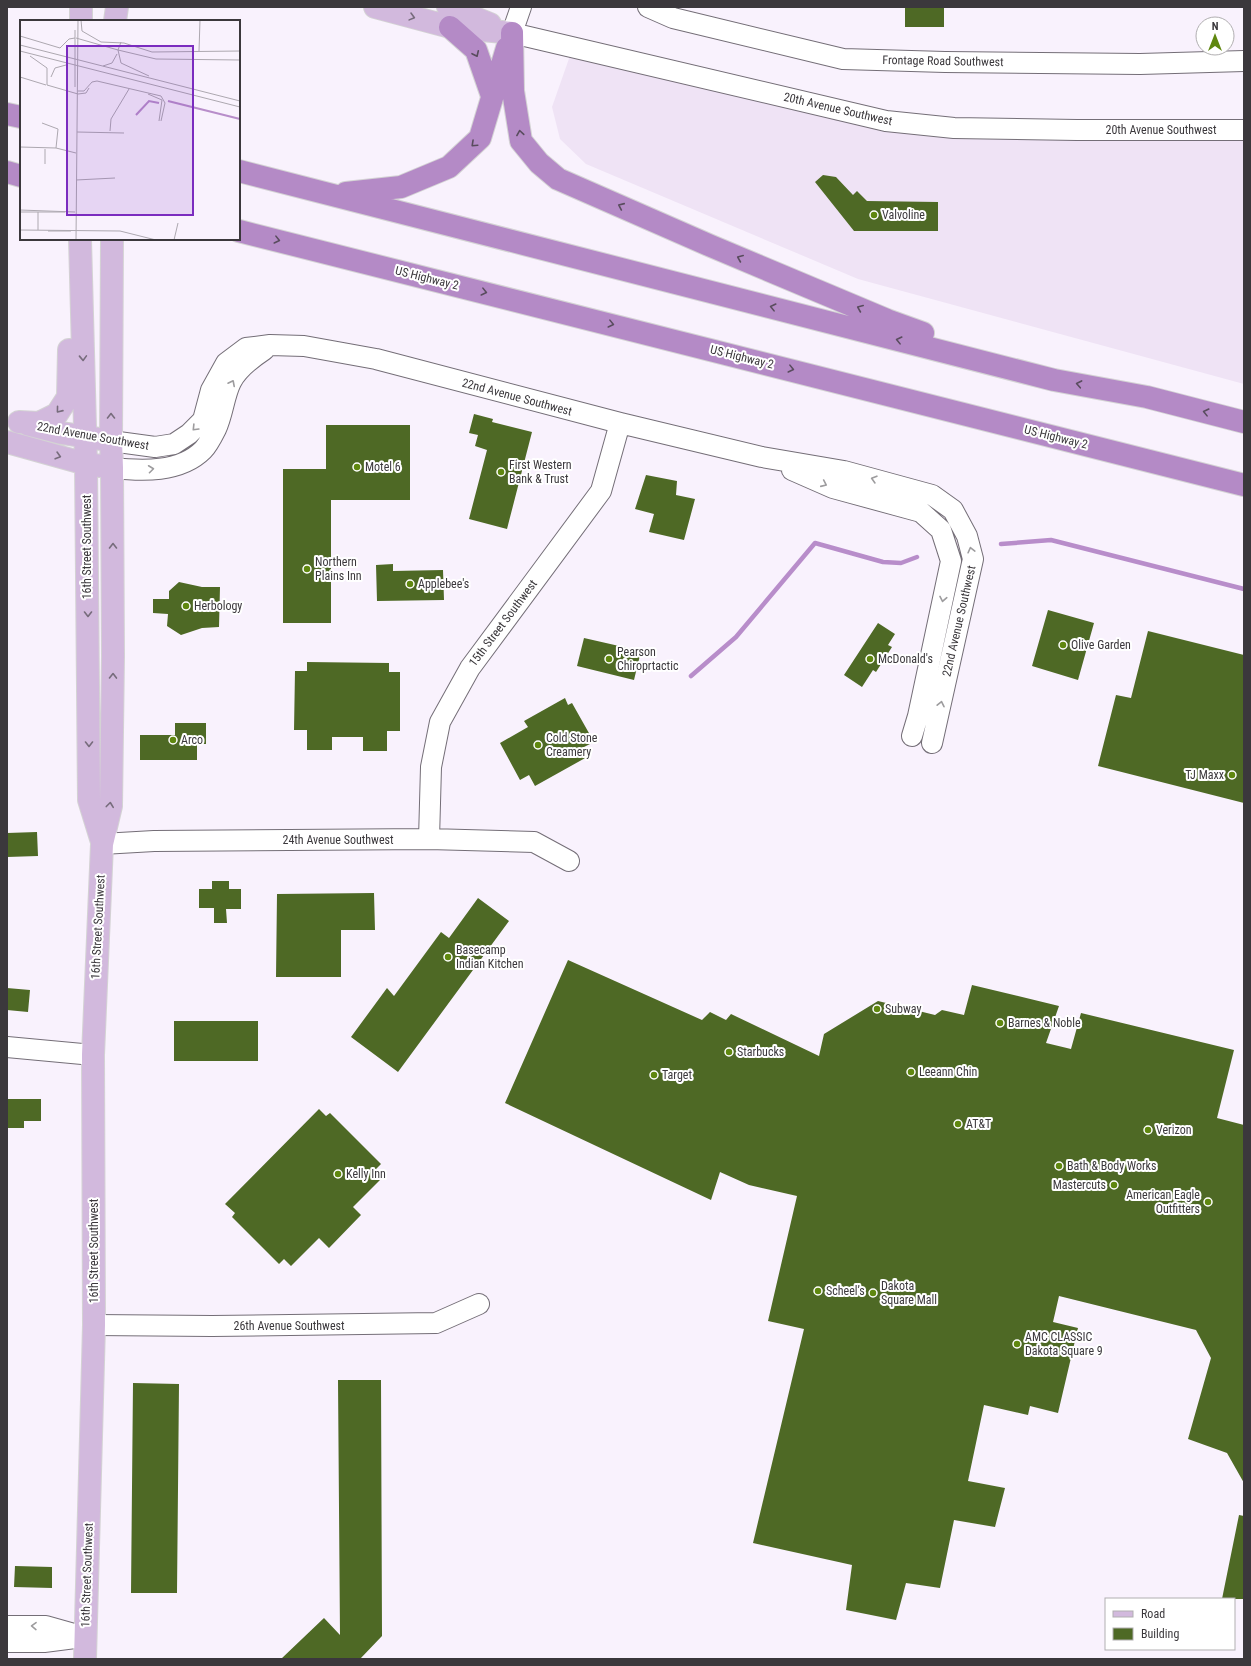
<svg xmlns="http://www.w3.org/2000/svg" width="1251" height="1666" font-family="'Roboto Condensed',sans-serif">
  <rect width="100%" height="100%" fill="#f9f2fd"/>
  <path fill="#efe3f5" d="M572,50l309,74 363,9v251l-386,-105 -272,-115 -26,-25 -8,-32z"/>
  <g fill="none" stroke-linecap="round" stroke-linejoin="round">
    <path stroke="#b88dca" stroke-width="4.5" d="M1001,544l50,-4 193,49
      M691,676l45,-39 79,-94 68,19 18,1 16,-6"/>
  </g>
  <path fill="#4e6925" d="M905,7h39v20h-39z
    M823,175l13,2 17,18 4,-4 10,10 71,1v29h-84l-39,-49z
    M474,414l19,5 -1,3 40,10 -25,97 -38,-10 18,-69 -12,-4 3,-11 -9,-2z
    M326,425h84v75h-79v123h-48v-154h43z
    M646,475l31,6 -1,14 19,4 -11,41 -35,-8 5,-18 -19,-5z
    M393,564v7l50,-1 1,30 -67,1 -1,-36z
    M179,582l23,5h18l-1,40 -17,1 -21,7 -14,-9 1,-12 -15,-1v-14h16v-8z
    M1048,610l46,13 -16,57 -46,-14z
    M878,623l17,11 -7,11 4,2 -16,25 -3,-2 -11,17 -18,-12z
    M1148,631l96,24v148l-146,-37 18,-71 15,3z
    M584,638l57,13 -7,29 -57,-14z
    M307,662l82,1v9h11v59h-13v20h-24v-14h-31v13h-25v-20h-13l1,-59h12z
    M565,698l3,7 4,-2 22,39 -12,6 5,9 -52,29 -6,-11 -9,5 -20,-37 28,-16 -4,-6z
    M175,723h31v21h-9v16h-57v-25h35z
    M37,832l1,24 -31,1v-24z
    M212,881h17v8h12v20h-15l1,14h-13v-15h-15v-19h13z
    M374,893l1,37h-34v47h-65l1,-83z
    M478,898l31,23 -111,151 -47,-35 36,-49 7,8 47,-64 8,6z
    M568,960l134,60 8,-8 16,8 5,-6 88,42 5,-22 54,-33 57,14 7,-5 22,5 8,-30 87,21 -13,37 25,6 10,-36 153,37 -17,68 27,7v358l-17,-30 -39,-14 23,-81 -15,-28 -137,-34 -6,26 25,6 -20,85 -28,-7 -2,9 -44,-10 -16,76 37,7 -10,39 -41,-7 -14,68 -34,-5 -10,37 -50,-10 6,-45 -99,-22 51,-214 -36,-8 29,-125 -48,-11 -29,-13 -9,28 -206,-97z
    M7,988l23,2 -2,22 -21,-2z
    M174,1021h84v40h-84z
    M7,1099h34v22h-17v7h-17z
    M319,1109l7,7 4,-3 51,51 -5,5 7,8 -30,30 8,8 -32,33 -10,-10 -28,28 -7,-7 -5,5 -47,-47 3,-4 -10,-9z
    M338,1380h43l1,256 -22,23h-79l43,-41 16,17z
    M133,1383l46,1 -2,209h-46z
    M1239,1515l5,1v83h-22z
    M15,1566l37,1v21l-38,-1z"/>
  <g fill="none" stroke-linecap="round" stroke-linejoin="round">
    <g stroke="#746e77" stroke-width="22">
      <path id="minor" d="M521,7l-9,26 374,88 68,7 123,2h167
        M648,7l25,11 170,41 102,3 195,2 104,-3
        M111,441l44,6 19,-3 15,-10 14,-14 8,-30 15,-27 20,-15 24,-3 34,1 72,13 244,64 142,34 82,14 88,24 21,15 14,26 6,23 -41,184
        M112,468c30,3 68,5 91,-18 5,-5 10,-15 13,-21 7,-15 8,-33 15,-47 7,-14 21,-24 33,-32
        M792,470l41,18 88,24 20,18 10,31 -33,155 -6,20
        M429,839l2,-72 9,-45 30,-54 131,-177 19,-68
        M102,844l52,-3 275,-2 105,3 35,19
        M7,1047l86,8
        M94,1325l118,1 224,-3 43,-19
        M7,1626h39l39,11
        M7,1642h37l31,-4"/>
    </g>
    <g stroke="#d4d3d4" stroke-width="24">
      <path id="major" d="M375,7l75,20 62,6
        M448,7l42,17
        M81,21v-14
        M115,21l2,-14
        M80,239l6,225 3,336 13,42
        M19,422l20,1 18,-9 11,-17 1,-47
        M27,424l35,9 38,6
        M7,442l79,22 15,2
        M85,1659l9,-334 -1,-270 9,-211 9,-38 2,-150 -1,-188 -1,-27 1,-202"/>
    </g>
    <g stroke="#d4d3d4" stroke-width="24">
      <path id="highway" d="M450,27l26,23 16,46
        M512,33l1,58 8,50 18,22 19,16 153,67 176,74 36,13
        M7,114l14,3
        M239,171l815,209 93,17 97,25
        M7,172l14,4
        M346,193l55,-6 48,-20 31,-29 27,-90
        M239,231l1005,254"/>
    </g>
    <use href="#minor" stroke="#fff" stroke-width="20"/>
    <use href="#major" stroke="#d2b9dd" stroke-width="22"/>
    <use href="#highway" stroke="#b48ac6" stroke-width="22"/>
  </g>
  <defs><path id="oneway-chevron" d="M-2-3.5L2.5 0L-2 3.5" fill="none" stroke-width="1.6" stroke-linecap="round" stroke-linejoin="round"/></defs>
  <g stroke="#776c7c">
    <use href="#oneway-chevron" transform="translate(412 17) rotate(15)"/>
    <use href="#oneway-chevron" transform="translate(83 358) rotate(88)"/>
    <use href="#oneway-chevron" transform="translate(59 410) rotate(129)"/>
    <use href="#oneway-chevron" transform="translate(111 416) rotate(-90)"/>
    <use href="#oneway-chevron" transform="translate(58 456) rotate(16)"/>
    <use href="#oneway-chevron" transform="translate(113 546) rotate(-90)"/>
    <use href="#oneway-chevron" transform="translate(88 614) rotate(90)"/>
    <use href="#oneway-chevron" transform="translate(113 676) rotate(-89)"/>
    <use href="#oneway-chevron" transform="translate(89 744) rotate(90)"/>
    <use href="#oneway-chevron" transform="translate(110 805) rotate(-83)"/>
  </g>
  <g stroke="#594c5e">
    <use href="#oneway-chevron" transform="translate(476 54) rotate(65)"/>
    <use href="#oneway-chevron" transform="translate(520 133) rotate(-99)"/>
    <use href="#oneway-chevron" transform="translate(474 144) rotate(137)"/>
    <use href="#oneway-chevron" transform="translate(621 206) rotate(-156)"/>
    <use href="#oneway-chevron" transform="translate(277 240) rotate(14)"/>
    <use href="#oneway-chevron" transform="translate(740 258) rotate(-157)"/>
    <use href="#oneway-chevron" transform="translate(484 292) rotate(14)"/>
    <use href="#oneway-chevron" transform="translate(773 307) rotate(-166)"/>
    <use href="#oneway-chevron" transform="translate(860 308) rotate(-157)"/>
    <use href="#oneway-chevron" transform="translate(611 324) rotate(14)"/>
    <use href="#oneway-chevron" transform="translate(899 340) rotate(-166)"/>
    <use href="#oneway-chevron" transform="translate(791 369) rotate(14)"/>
    <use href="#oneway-chevron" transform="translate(1079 384) rotate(-169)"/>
    <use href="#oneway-chevron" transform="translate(1206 412) rotate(-166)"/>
  </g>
  <g stroke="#9d9c9e">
    <use href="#oneway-chevron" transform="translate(232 383) rotate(-63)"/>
    <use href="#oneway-chevron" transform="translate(195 428) rotate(134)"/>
    <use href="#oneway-chevron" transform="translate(151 469) rotate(-7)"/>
    <use href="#oneway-chevron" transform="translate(874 479) rotate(-164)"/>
    <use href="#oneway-chevron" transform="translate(824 484) rotate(24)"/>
    <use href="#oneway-chevron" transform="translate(971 550) rotate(-104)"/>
    <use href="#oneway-chevron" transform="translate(943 599) rotate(101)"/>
    <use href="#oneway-chevron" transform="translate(941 704) rotate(-78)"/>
    <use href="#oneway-chevron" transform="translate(34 1626) rotate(-179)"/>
  </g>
  <g fill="#5f870f" stroke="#fff" stroke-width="1.5">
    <circle cx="874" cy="215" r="4"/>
    <circle cx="357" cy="467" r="4"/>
    <circle cx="501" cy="472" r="4"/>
    <circle cx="307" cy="569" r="4"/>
    <circle cx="410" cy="584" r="4"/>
    <circle cx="186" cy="606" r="4"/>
    <circle cx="1063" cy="645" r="4"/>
    <circle cx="609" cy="659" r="4"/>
    <circle cx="870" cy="659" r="4"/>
    <circle cx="173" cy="740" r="4"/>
    <circle cx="538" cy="745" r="4"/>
    <circle cx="1232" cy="775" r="4"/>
    <circle cx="448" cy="957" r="4"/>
    <circle cx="877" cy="1009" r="4"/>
    <circle cx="1000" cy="1023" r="4"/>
    <circle cx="729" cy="1052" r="4"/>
    <circle cx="911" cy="1072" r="4"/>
    <circle cx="654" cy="1075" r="4"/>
    <circle cx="958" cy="1124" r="4"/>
    <circle cx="1148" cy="1130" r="4"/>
    <circle cx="1059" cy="1166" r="4"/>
    <circle cx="338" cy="1174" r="4"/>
    <circle cx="1114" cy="1185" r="4"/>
    <circle cx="1208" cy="1202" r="4"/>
    <circle cx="818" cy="1291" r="4"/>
    <circle cx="873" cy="1293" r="4"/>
    <circle cx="1017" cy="1344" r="4"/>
  </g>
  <g text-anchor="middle" stroke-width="4" stroke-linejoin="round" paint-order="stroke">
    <g font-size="12" fill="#3b383c" stroke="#fff">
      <text transform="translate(943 61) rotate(1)" y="4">Frontage Road Southwest</text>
      <text transform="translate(838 109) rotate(13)" y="4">20th Avenue Southwest</text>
      <text x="1161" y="134">20th Avenue Southwest</text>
      <text transform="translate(427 278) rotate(14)" y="4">US Highway 2</text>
      <text transform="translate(742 357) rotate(14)" y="4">US Highway 2</text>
      <text transform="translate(517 397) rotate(15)" y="4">22nd Avenue Southwest</text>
      <text transform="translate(93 436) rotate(10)" y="4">22nd Avenue Southwest</text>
      <text transform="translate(1056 437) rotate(14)" y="4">US Highway 2</text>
      <text transform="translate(87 547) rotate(-90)" y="4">16th Street Southwest</text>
      <text transform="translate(959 621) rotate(-77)" y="4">22nd Avenue Southwest</text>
      <text transform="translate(503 623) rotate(-53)" y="4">15th Street Southwest</text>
      <text x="338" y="844">24th Avenue Southwest</text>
      <text transform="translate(98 927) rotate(-87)" y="4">16th Street Southwest</text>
      <text transform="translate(94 1251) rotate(-90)" y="4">16th Street Southwest</text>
      <text x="289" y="1330">26th Avenue Southwest</text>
      <text transform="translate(87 1575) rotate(-88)" y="4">16th Street Southwest</text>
    </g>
    <g font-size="12" fill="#3b383c" stroke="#fff" text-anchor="start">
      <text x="882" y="219">Valvoline</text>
      <text x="509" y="469">First Western<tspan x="509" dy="14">Bank &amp; Trust</tspan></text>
      <text x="365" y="471">Motel 6</text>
      <text x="315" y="566">Northern<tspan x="315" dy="14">Plains Inn</tspan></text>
      <text x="418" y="588">Applebee's</text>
      <text x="194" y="610">Herbology</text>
      <text x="1071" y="649">Olive Garden</text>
      <text x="617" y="656">Pearson<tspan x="617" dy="14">Chiroprtactic</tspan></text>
      <text x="878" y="663">McDonald's</text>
      <text x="546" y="742">Cold Stone<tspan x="546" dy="14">Creamery</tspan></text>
      <text x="181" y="744">Arco</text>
      <text x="1224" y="779" text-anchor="end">TJ Maxx</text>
      <text x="456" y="954">Basecamp<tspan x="456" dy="14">Indian Kitchen</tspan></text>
      <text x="885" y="1013">Subway</text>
      <text x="1008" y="1027">Barnes &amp; Noble</text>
      <text x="737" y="1056">Starbucks</text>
      <text x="919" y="1076">Leeann Chin</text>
      <text x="662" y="1079">Target</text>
      <text x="966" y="1128">AT&amp;T</text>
      <text x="1156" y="1134">Verizon</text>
      <text x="1067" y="1170">Bath &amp; Body Works</text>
      <text x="346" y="1178">Kelly Inn</text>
      <text x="1106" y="1189" text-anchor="end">Mastercuts</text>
      <text x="1200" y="1199" text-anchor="end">American Eagle<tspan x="1200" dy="14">Outfitters</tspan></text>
      <text x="881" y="1290">Dakota<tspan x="881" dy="14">Square Mall</tspan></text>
      <text x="826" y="1295">Scheel’s</text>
      <text x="1025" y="1341">AMC CLASSIC<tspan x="1025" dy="14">Dakota Square 9</tspan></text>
    </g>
  </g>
  <g transform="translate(20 20)">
    <rect width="220" height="220" fill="#f9f2fd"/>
    <path fill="none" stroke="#b88dca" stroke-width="2" d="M148,81l72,18M116,95l13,-14 10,2"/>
    <path fill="none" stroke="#ada8b0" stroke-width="1" d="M61,0l1,11 19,11 23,1 28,9 88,-1M55,10v57M0,16l40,12 9,-9 6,-1M56,18l42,12M101,22l-3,8 38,9 84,1M0,25l220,56M98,30l3,13 28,13M0,31l220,56M179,31l1,-31M10,36l17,12v17M83,46l9,-3 5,-9M0,57l26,8M31,57l4,-9 11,-3M27,65l31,9M58,71h6l8,-9 5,-1 64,15 4,7 -4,18M58,74l8,-1 3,-5M128,74l14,6 -3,21M22,103l16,6 -2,19M90,111l1,-12 18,-30M57,112l47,1M0,127l36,1 20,5M25,129v15M56,160l39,-2M0,190l55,2M0,192h45M18,192v18M0,210l100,1 36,9M28,211h23M56,220l2,-220M154,220l4,-17"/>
    <path fill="#7b2cbf" fill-opacity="0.15" stroke="#7b2cbf" stroke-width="2" d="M47,26h126v169h-126z"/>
    <rect width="220" height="220" fill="none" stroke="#3b383c" stroke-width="2"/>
  </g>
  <rect width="1251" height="1666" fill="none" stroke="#3b383c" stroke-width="16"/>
  <rect x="1105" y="1598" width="130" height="52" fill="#ffffff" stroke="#b1afb1"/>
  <rect x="1113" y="1611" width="20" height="6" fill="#d2b9dd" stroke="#b1afb1"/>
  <text x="1141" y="1618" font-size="12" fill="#3b383c">Road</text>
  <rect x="1113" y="1628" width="20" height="12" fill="#4e6925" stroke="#b1afb1"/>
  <text x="1141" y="1638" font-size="12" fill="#3b383c">Building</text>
  <g transform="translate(1215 36)"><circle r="19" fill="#ffffff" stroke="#b1afb1"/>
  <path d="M0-3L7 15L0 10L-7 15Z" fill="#5f870f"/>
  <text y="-6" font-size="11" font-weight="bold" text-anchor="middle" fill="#3b383c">N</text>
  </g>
</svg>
